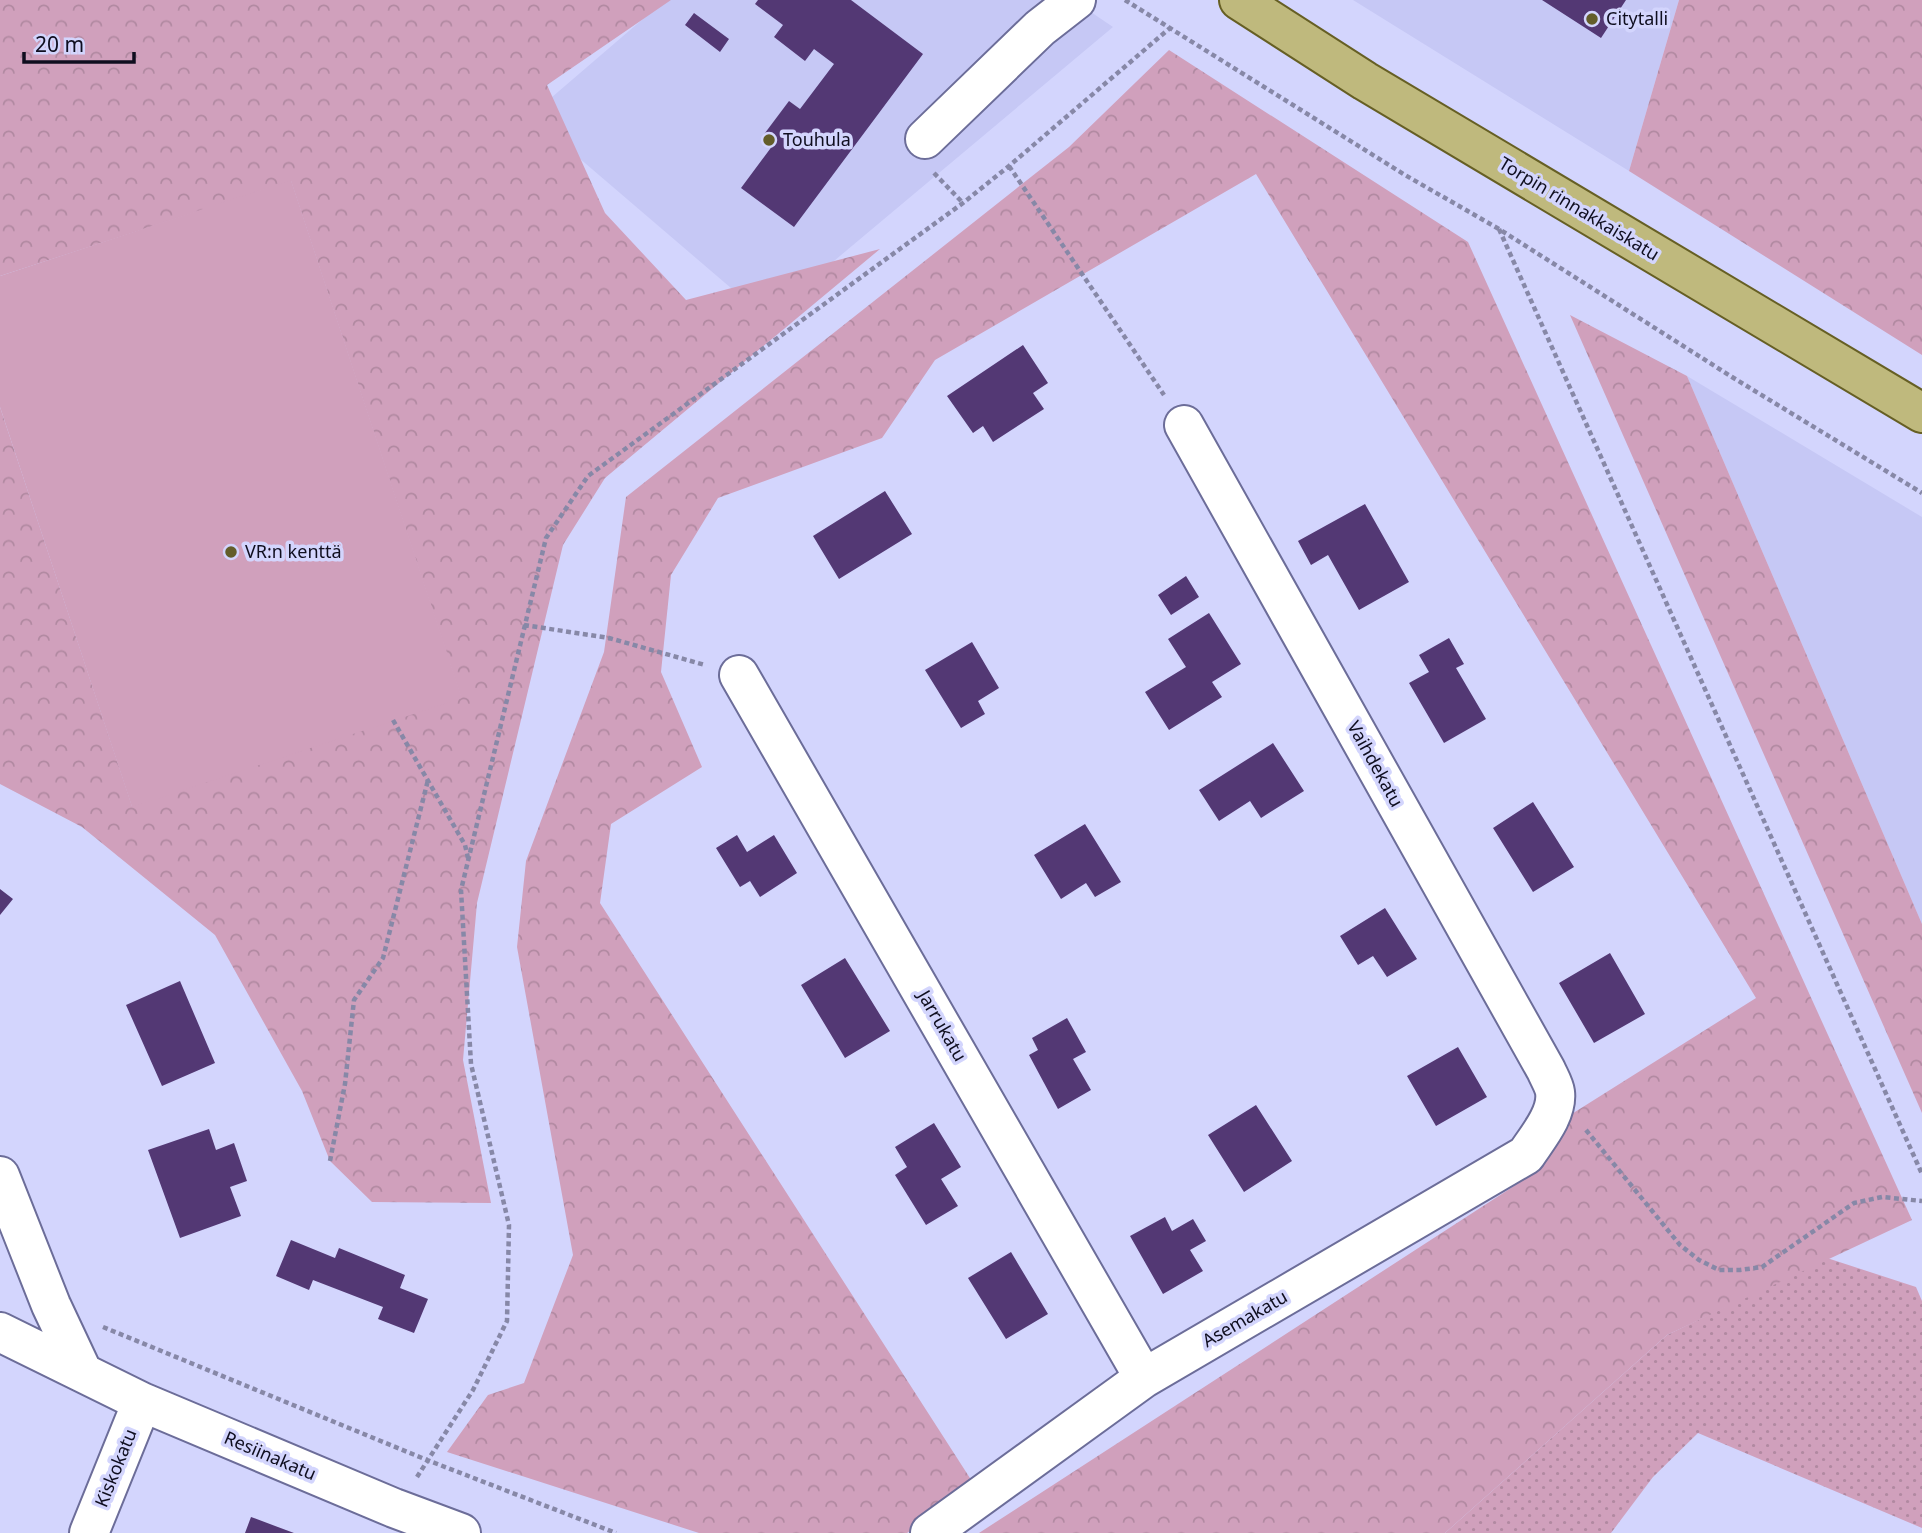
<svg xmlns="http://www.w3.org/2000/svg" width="1922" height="1533" font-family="'Noto Sans',sans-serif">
  <defs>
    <pattern id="grass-dots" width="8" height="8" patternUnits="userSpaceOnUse" patternTransform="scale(1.75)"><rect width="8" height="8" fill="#d0a0bc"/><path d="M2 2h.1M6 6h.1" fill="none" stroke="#b189a1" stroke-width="1.8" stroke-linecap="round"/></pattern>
    <pattern id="forest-crowns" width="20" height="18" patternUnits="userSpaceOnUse" patternTransform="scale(1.75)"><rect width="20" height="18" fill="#d0a0bc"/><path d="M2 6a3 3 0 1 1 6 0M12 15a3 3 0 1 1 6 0" fill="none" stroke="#b189a1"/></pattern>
  </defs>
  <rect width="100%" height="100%" fill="#d3d5fd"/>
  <path fill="#c6c8f5" d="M665,0h408l40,27 -347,291 -236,-202z
    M1353,0h326l-50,171z
    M1687,376l235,141v407z"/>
  <path fill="url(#grass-dots)" d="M1827,1258l89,29 6,14v227l-224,-95 -45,44 -42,56h-166l222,-198z"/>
  <path fill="url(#forest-crowns)" d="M0,0h671l-124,85 58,128 81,87 194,-51 -275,229 -42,67 -86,358 -14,157 28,143 -119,-1 -42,-41 -28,-70 -87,-156 -133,-108 -82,-43v-377l132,399 329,-109 -170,-516 -291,95z
    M1679,0h243v355l-293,-184z
    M1169,50l299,192 444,978 -245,115 -222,198h-466l558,-362 22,-49 197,-124 -500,-824 -321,186 -53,78 -164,60 -47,77 -10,97 41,95 -91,57 -11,79 377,586 -70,44h-208l-252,-81 41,-57 36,-12 49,-128 -56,-308 9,-86 78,-209 22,-155 443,-350z
    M1570,315l117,61 235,548v189z"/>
  <path fill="#d0a0bc" d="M291,180l171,518 -330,109 -132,-400v-131z"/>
  <path fill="#533874" d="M758,0h93l72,54 -129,173 -53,-39 32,-43 -11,-8 27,-36 11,8 34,-45 -20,-15 -9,12 -31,-24 9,-12 -28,-21z
    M1542,0h84l-25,38z
    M694,13l35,26 -9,13 -35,-27z
    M1023,345l25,38 -15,10 11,16 -51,33 -10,-16 -10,7 -26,-37z
    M885,491l27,43 -73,45 -26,-43z
    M1365,504l44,78 -50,28 -31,-55 -17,10 -13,-24z
    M1186,576l13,21 -28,18 -13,-20z
    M1209,613l32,51 -29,18 10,15 -53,33 -24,-38 41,-25 -18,-28z
    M1449,638l15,26 -8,4 30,51 -42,24 -35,-60 20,-11 -10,-17z
    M972,642l27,46 -21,13 7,13 -24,14 -36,-58z
    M1273,743l31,48 -43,27 -11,-17 -31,20 -20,-31z
    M1533,802l41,65 -41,25 -40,-64z
    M1085,824l36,58 -26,15 -9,-14 -25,16 -27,-44z
    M737,835l10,17 27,-17 23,38 -37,24 -10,-16 -10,6 -24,-39z
    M0,889l13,10 -13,16z
    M1385,908l32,51 -30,18 -14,-21 -15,9 -18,-29z
    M1610,953l35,61 -51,29 -35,-60z
    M845,958l45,73 -45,27 -44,-73z
    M180,981l35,82 -53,23 -36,-81z
    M1067,1018l19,34 -13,7 18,31 -33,19 -29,-54 9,-5 -6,-12z
    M1458,1047l29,50 -51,29 -29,-50z
    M1256,1105l36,56 -48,31 -36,-57z
    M934,1123l27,44 -20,12 17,27 -32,19 -31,-50 12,-8 -12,-20z
    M209,1129l7,21 18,-7 13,38 -17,6 11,29 -61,22 -32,-88z
    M1165,1217l7,14 21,-12 13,22 -16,9 13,21 -40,23 -33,-58z
    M291,1240l44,18 4,-10 66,27 -5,13 28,11 -14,34 -36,-14 5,-12 -70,-27 -4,10 -33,-14z
    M1011,1252l37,62 -42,25 -38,-61z
    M251,1517l43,16h-49z"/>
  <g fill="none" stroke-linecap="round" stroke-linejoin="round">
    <g stroke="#6c6d99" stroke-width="42">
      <path id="minor" d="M925,139l115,-111 36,-28
        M739,675l405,703
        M0,1176l51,129 31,66
        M0,1332l142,70 252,106 67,25
        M89,1533l53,-131
        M930,1533l214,-155 382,-223c11,-17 32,-41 29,-63 -1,-7 -6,-15 -9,-22l-362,-645"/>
    </g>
    <g stroke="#665f24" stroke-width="42">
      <path id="major" d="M1239,0l126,81 557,332"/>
    </g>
    <path stroke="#8788a7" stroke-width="4.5" stroke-dasharray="5 3.5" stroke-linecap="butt" d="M1125,0l280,175 94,54 233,148 190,116
      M1009,166l155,229
      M934,173l29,30
      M1499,229l423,945
      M524,625l85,13 96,27
      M393,720l72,125 3,13
      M1586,1130l94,115 19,15 20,10h21l22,-3 92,-64 28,-6 40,4
      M330,1161l15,-77 9,-84 29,-42 45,-178
      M103,1327l324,133 189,73
      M417,1477l56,-87 34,-69 2,-96 -38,-161 -10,-174 85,-352 42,-62 375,-273 46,-37 161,-138"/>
    <use href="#minor" stroke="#fff" stroke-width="38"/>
    <use href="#major" stroke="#bfb97d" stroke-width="38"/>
  </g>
  <g fill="#635d2a" stroke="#d3d5fd" stroke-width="2.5">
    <circle cx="1592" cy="19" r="7"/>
    <circle cx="769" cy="140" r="7"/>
    <circle cx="231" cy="552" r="7"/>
  </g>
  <g text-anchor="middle" stroke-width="7" stroke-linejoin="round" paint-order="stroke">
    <g font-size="18" fill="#0f0e1f" stroke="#d3d5fd" text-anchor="start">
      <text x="1606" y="25">Citytalli</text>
      <text x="783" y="146">Touhula</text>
      <text x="245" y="558">VR:n kenttä</text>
    </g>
    <g font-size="18" fill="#0f0e1f" stroke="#d3d5fd">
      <text transform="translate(1579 209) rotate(31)" y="6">Torpin rinnakkaiskatu</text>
      <text transform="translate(1375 764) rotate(61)" y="6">Vaihdekatu</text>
      <text transform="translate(942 1026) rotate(60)" y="6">Jarrukatu</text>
      <text transform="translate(1245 1319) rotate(-30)" y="6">Asemakatu</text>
      <text transform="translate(270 1456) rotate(23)" y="6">Resiinakatu</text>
      <text transform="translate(116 1468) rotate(-68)" y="6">Kiskokatu</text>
    </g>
  </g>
  <path d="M24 52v10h110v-10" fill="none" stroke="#0f0e1f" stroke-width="3.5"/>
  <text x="35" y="52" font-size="21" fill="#0f0e1f" stroke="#d3d5fd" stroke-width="5" paint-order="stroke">20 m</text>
</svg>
